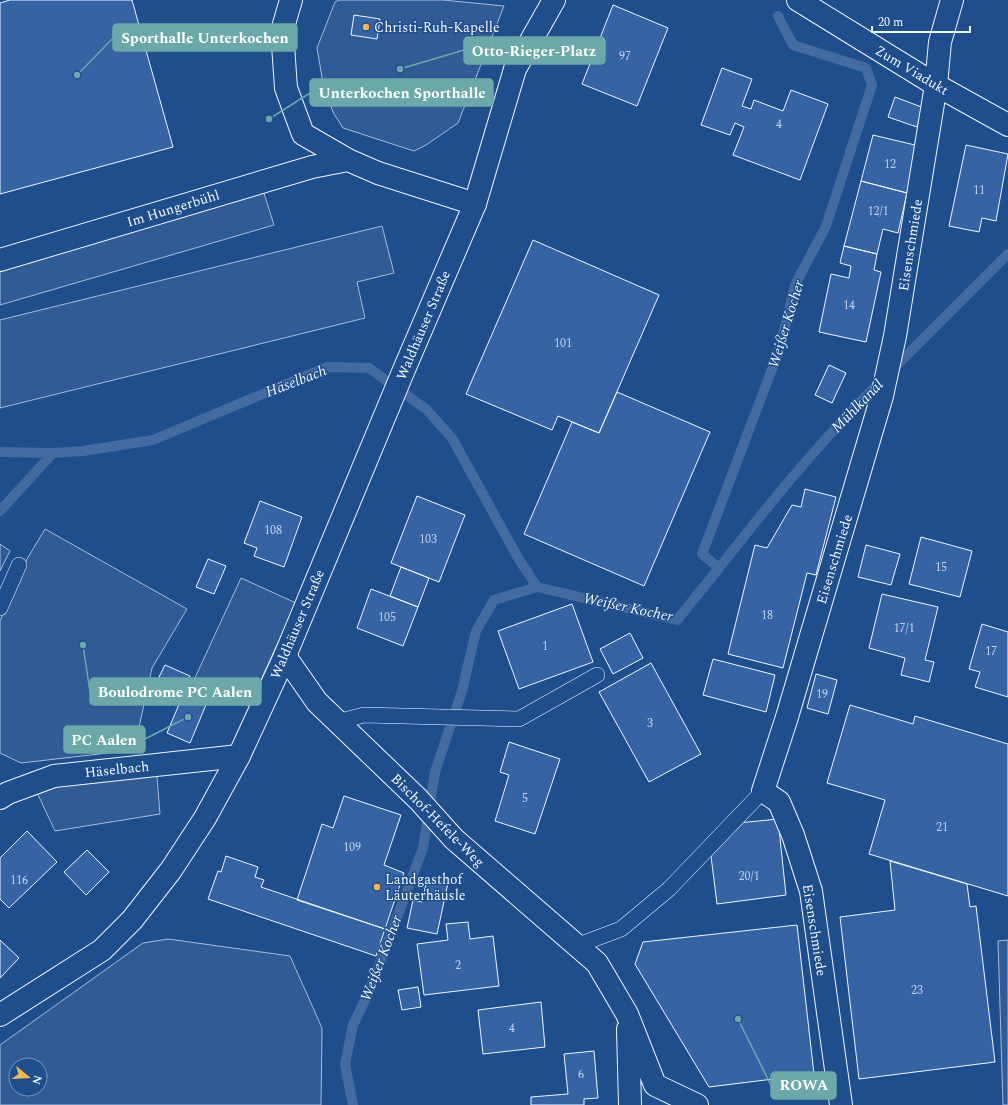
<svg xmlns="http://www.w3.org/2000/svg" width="1008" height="1105" font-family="Spectral,serif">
  <rect width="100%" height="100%" fill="#1f4e8c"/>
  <path fill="#305b95" stroke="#a8bbd7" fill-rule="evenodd" d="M339,0h104l61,6 -46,117 -32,22 -12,6 -71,-23 -9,-14 -10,-25 -7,-41 18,-46z
    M264,193l10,32 -274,80v-34z
    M382,226l12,47 -37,9 8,36 -365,90v-88z
    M45,529l142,80 -35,59 -18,82 -113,13 -21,-10v-132l27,-62z
    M0,544l10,7 -10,20z
    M241,578l55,25 -47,103 -55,-26z
    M156,765l4,49 -105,17 -22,-47z
    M168,939l122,17 32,72 -1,77h-321v-60l143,-102zM16,1065h24v24h-24z
    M1008,940v165h-5l-5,-164z"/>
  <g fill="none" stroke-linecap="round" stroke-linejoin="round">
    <path stroke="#446ba0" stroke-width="10" d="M892,370l116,-116
      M0,452l53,1 30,-2 70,-11 174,-73 42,1 57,41 26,29 65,118 20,31
      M0,511l53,-58
      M719,568c51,-65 103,-129 162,-187
      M353,1105l-8,-41 8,-39 16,-33 54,-144 12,-76 27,-81 14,-60 18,-31 43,-13 140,33 42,-52 -17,-14 78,-206 15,-63 31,-59 46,-141 -6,-17 -73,-23 -15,-29"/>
  </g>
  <path fill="#3563a3" stroke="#f2f6ff" d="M10,0h122l41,147 -173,47v-191z
    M613,5l55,23 -31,78 -55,-22z
    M354,15l26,4 -3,20 -26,-4z
    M722,68l30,11 -10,27 9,3 3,-9 29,11 8,-21 37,14 -28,76 -67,-25 11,-28 -9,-4 -5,12 -29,-10z
    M895,97l29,11 -7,19 -29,-10z
    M873,135l46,11 -12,47 -46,-12z
    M966,145l42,9 -12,67 -14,-3 -3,14 -30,-6z
    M861,181l46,12 -9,40 -15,-4 -6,25 -33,-8z
    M533,240l126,55 -60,138 -41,-17 -6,14 -86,-36z
    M844,246l33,8 -3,16 7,2 -15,70 -47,-10 12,-58 18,4 2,-12 -11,-3z
    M829,365l17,8 -14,30 -17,-8z
    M617,392l93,40 -66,154 -120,-52 48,-112 27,11z
    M805,489l31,8 -20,78 -9,-2 -24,95 -55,-14 27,-109 12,3 25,-43 9,2z
    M417,496l48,19 -26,67 -48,-19z
    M260,501l42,16 -18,50 -30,-11 3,-8 -13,-5z
    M921,537l51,14 -12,46 -51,-13z
    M866,545l34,9 -9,31 -33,-8z
    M208,559l18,7 -12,28 -18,-7z
    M401,567l28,11 -11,29 -28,-11z
    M371,589l47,18 -15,39 -46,-18z
    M882,594l56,13 -13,53 9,2 -5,20 -28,-7 4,-17 -36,-10z
    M572,604l21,58 -74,27 -21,-58z
    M982,624l26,8v65l-33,-10 5,-15 -11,-3z
    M630,633l13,25 -30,16 -13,-25z
    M713,659l62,16 -9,37 -63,-17z
    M651,663l50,91 -52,28 -50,-90z
    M165,665l25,11 -5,14 -27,-11z
    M816,674l21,6 -9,34 -21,-6z
    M185,690l23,10 -18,43 -23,-10z
    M850,705l63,19 2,-8 93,28v152l-139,-42 16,-54 -58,-17z
    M509,742l51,17 -25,75 -40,-13 14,-46 -9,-3z
    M344,796l57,19 -17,50 20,8 -19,56 -88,-29 25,-76 11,4z
    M778,819l8,76 -69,9 -6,-48 27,-33z
    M27,831l30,31 -48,46 -9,-9v-41z
    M87,850l22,22 -23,23 -22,-23z
    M226,856l32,11 -3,10 9,3 -3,7 124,42 -9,27 -168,-57 10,-28 3,1z
    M890,861l77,23 3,23 6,-1 19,156 -136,17 -19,-162 55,-7z
    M427,879l21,4 -11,51 -30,-6 6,-28 9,2z
    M468,922l2,17 23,-3 6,50 -75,9 -7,-51 31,-4 -2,-16z
    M797,925l17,149 -105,13 -74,-123 8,-22z
    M0,940l19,18 -19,20z
    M418,987l3,20 -19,3 -4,-20z
    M541,1002l4,45 -62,7 -5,-44z
    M594,1051l4,47 -14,1v6h-53v-8l37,-3 -4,-40z"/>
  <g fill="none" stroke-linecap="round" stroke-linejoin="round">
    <g stroke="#f2f6ff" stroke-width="16">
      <path id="lane" d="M0,608l19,-43
        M337,722l27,-7 155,4 78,-44
        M576,946l45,-17 48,-40 94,-98"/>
    </g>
    <g stroke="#f2f6ff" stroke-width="24">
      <path id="street" d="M291,0l-9,31 4,57 17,46 45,26 30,13 97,31
        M798,0l138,85 72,40
        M0,260l312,-93 36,-7
        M285,656l32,46 101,97 36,40 143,124 30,51 28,71 42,20
        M0,798l8,-5 46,-17 185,-20
        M628,1029l2,76
        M841,1105l-30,-214 -18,-56 -14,-33 -16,-11 24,-74 95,-321 13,-60 41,-251 4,-43 12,-42"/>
    </g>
    <g stroke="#f2f6ff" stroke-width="24">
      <path id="secondary" d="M0,1015l102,-65 30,-30 39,-50 34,-52 34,-62 46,-100 118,-284 72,-168 40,-135 39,-69"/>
    </g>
    <use href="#lane" stroke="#1f4e8c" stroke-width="15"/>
    <use href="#street" stroke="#1f4e8c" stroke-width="22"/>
    <use href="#secondary" stroke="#1f4e8c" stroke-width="22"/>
  </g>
  <g fill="#ffb74d" stroke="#1f4e8c" stroke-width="1.5">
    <circle cx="366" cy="27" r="4"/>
    <circle cx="377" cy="887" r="4"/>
  </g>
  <g text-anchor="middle" stroke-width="3" stroke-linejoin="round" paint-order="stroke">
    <g font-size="12" fill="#c3d1e8">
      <text x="625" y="60">97</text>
      <text x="779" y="128">4</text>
      <text x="890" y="168">12</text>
      <text x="979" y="194">11</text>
      <text x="878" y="215">12/1</text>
      <text x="849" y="309">14</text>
      <text x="563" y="347">101</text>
      <text x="273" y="534">108</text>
      <text x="428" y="543">103</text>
      <text x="941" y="571">15</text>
      <text x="767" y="619">18</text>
      <text x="387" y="621">105</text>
      <text x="904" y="632">17/1</text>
      <text x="545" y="650">1</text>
      <text x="991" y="655">17</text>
      <text x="822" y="698">19</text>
      <text x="650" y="727">3</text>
      <text x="525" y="802">5</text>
      <text x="942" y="831">21</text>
      <text x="352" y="851">109</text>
      <text x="749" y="880">20/1</text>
      <text x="19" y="884">116</text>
      <text x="458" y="969">2</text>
      <text x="917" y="994">23</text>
      <text x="512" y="1032">4</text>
      <text x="581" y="1078">6</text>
    </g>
    <g font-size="14" fill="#f2f6ff" stroke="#1f4e8c" text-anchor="start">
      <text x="374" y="32">Christi-Ruh-Kapelle</text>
      <text x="385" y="884">Landgasthof<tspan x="385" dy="16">Läuterhäusle</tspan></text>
    </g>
    <g font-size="14" fill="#f2f6ff" stroke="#1f4e8c">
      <text transform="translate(912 70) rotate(31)" y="5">Zum Viadukt</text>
      <text transform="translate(173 208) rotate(-17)" y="5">Im Hungerbühl</text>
      <text transform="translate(910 245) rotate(-81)" y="5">Eisenschmiede</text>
      <text transform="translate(423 325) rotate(-67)" y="5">Waldhäuser Straße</text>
      <text transform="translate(834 559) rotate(-73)" y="5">Eisenschmiede</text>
      <text transform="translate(297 624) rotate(-67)" y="5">Waldhäuser Straße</text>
      <text transform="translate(117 769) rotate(-6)" y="5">Häselbach</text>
      <text transform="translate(438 820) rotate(45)" y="5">Bischof-Hefele-Weg</text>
      <text transform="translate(815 930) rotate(81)" y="5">Eisenschmiede</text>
    </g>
    <g font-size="15" font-style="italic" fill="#f2f6ff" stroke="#1f4e8c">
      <text transform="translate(786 324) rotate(-73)" y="5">Weißer Kocher</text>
      <text transform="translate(296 381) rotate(-21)" y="5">Häselbach</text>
      <text transform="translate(857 406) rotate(-46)" y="5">Mühlkanal</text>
      <text transform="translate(628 607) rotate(12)" y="5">Weißer Kocher</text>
      <text transform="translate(381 958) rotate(-69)" y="5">Weißer Kocher</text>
    </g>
  </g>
  <path fill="none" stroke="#6aa9a8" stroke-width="1.5" d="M77 75L113 38M400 69L464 50M269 119L310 93M83 645L90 692M188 717L145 739M738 1019L771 1085"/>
  <g fill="#6aa9a8" stroke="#1f4e8c" stroke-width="1.5">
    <circle cx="77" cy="75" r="4"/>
    <circle cx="400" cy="69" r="4"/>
    <circle cx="269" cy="119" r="4"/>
    <circle cx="83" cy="645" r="4"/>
    <circle cx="188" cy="717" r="4"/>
    <circle cx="738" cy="1019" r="4"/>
  </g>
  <g fill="#6aa9a8" stroke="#6aa9a8" stroke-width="1.5">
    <rect x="113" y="24" width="184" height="27" rx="4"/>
    <rect x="464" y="37" width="141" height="27" rx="4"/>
    <rect x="310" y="79" width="183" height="27" rx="4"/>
    <rect x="90" y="678" width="171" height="27" rx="4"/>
    <rect x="64" y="726" width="81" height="27" rx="4"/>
    <rect x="771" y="1072" width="65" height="27" rx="4"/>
  </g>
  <g font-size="15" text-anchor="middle" font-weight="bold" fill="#fff">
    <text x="205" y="43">Sporthalle Unterkochen</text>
    <text x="534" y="56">Otto-Rieger-Platz</text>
    <text x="402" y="98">Unterkochen Sporthalle</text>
    <text x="175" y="697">Boulodrome PC Aalen</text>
    <text x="104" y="745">PC Aalen</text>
    <text x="804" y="1090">ROWA</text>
  </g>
  <g transform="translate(28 1077) rotate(108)"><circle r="19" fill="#1f4e8c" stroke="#7391ba"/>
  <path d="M0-3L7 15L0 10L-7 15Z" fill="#ffb74d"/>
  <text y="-6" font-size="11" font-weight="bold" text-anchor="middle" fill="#f2f6ff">N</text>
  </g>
  <path d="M872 26v6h98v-6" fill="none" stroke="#f2f6ff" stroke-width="2"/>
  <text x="878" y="26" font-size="12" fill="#f2f6ff" stroke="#1f4e8c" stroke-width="3" paint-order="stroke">20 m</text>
</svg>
